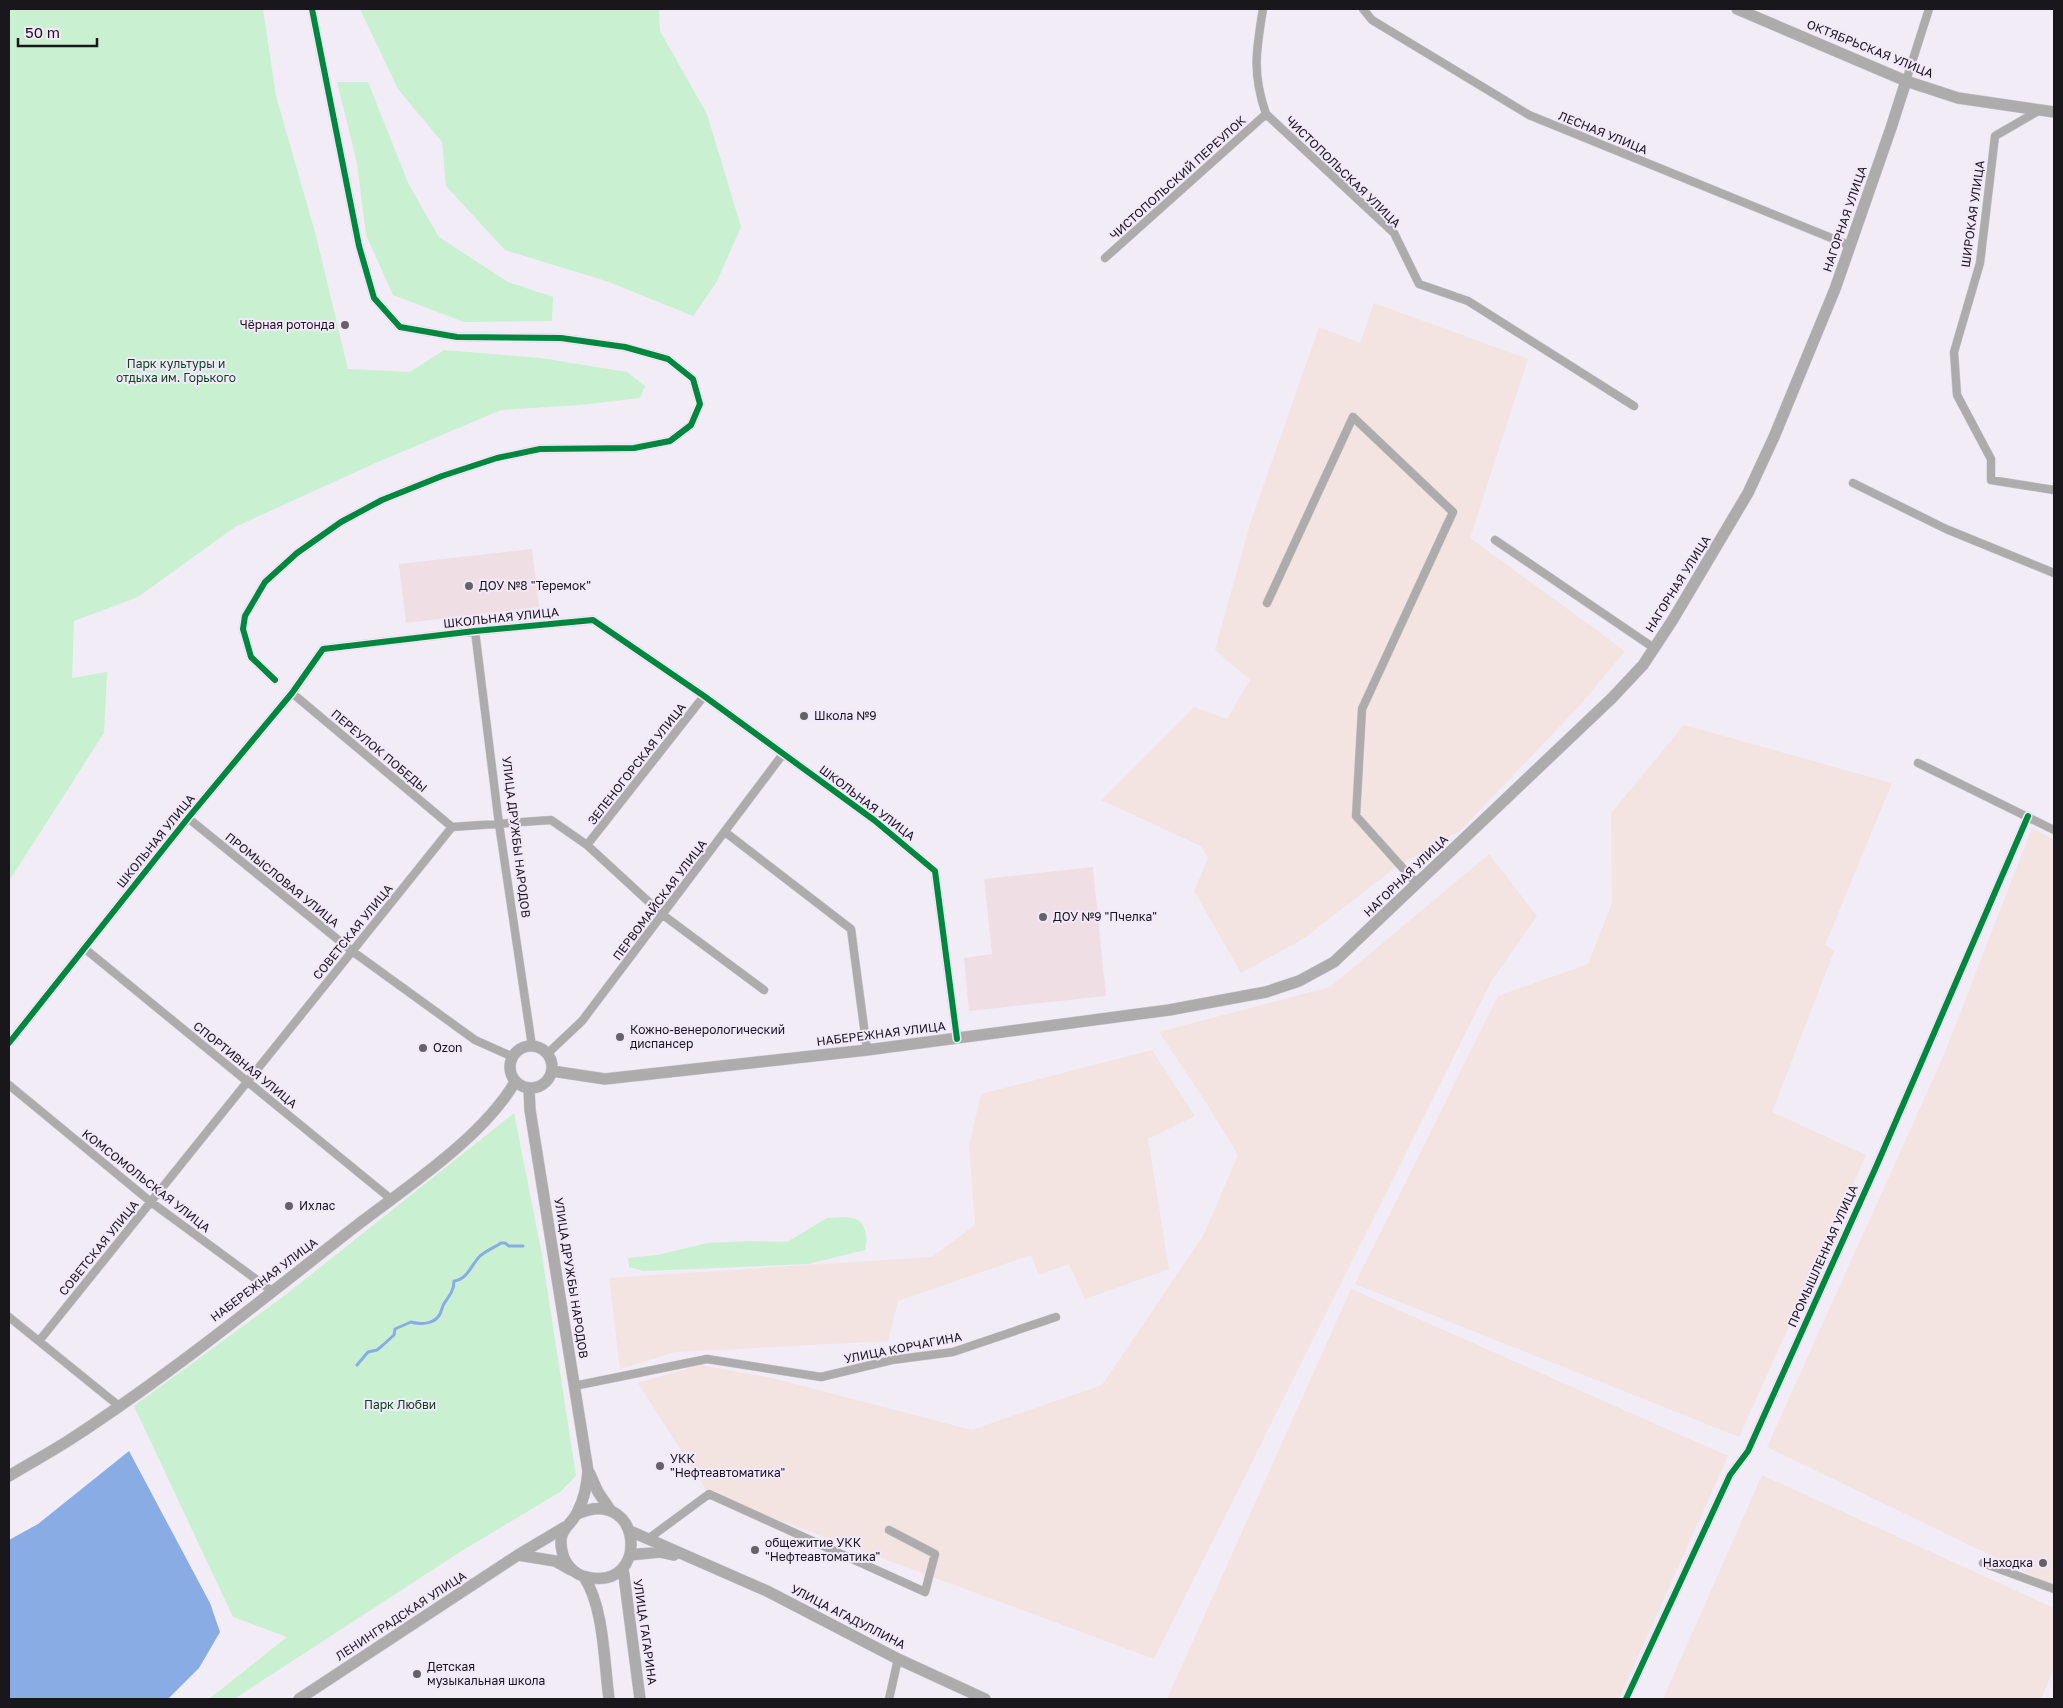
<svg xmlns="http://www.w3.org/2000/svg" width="2063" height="1708" font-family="'Golos Text',sans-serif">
  <rect width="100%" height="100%" fill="#f1ecf5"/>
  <path fill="#f3e4e2" d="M1374,303l154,56 -58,179 155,113 -43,52 -121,127 -69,40 -89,69 -62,34 -47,-82 14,-33 -7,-12 -100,-46 93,-93 33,12 23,-39 -35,-30 35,-126 69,-197 41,16z
    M1684,725l208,58 -67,162 9,6 -62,161 94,43 -127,282 -384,-153 143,-288 90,-32 24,-61 -1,-90z
    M2032,828l22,11v747l-287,-139 176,-390z
    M1489,854l48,62 -45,64 -338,679 -445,-165 -71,-111 62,-18 72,13 200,52 130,-45 101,-149 35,-81 -33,-54 -46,-69 171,-45z
    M1152,1050l43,66 -47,23 21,130 -84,30 -16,-35 -30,11 -8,-20 -133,46 -10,40 -213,11 -55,17 -11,-91 323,-21 43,-32 -6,-79 12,-52z
    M1351,1289l377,167 -109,243h-452z
    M1762,1475l292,133v61l-13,30h-378z"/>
  <path fill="#efdfe5" d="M532,549l7,58 -133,16 -7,-59z
    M1093,867l13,129 -137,15 -5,-53 28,-4 -8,-75z"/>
  <path fill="#c9f1d1" d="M9,9h254l13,87 40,140 32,133 62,3 34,-22 97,8 86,14 18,14 -5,12 -59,7 -80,5 -130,55 -136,62 -97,70 -64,24 -2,57 35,-6 -3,61 -95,148z
    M360,9h299l1,22 47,83 34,113 -25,56 -23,33 -84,-34 -104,-32 -59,-64 -4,-44 -44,-53z
    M337,82h31l41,103 30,52 69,45 45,15 -1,24 -88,1 -71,-27 -27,-60 -9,-72z
    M514,1113l28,142 34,221 -16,16 -100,60 -226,147h-25l78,-62 -54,-20 -99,-211 150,-110z
    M844,1217c3,0 9,1 12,2 11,5 12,22 9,31l-57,14 -164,7 -15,-4 -1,-9 29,-3 51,-12 41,-2 38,1 40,-24z"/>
  <path fill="#8aace4" d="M129,1451l81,152 10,29 -21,36 -31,31h-159v-159l29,-16z"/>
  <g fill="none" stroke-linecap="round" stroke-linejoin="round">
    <path stroke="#8aace4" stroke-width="3" d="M357,1365l11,-13 9,-2 6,-5 11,-10 1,-6 16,-7c10,3 24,2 29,-8 2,-4 2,-8 5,-12 5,-7 9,-12 9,-21 14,-2 17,-16 26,-25 6,-5 15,-9 21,-13h4l4,3h14"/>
    <g stroke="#cecbd1" stroke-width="9">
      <path id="street" d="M1263,9c-7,42 -11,64 3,105l128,119 25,51 49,17 166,105
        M1363,9l9,11 157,95 322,131
        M1906,81l23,-72
        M2040,110l-45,26 -15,127 -26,89 3,43 34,64v21l63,10
        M1105,258l161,-144
        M1853,483l93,46 108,44
        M1495,540l159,108
        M1267,603l86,-186 100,95 -91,197 -6,107 61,68
        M475,631l24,193 33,222
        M275,680l-24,-23 -8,-28 2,-13 20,-34 32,-29 44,-31 41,-22 60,-24 55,-18 43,-9 94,-1 36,-7 21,-16 9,-21 -7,-25 -25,-20 -43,-12 -64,-9 -104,-1 -57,-10 -26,-29 -15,-52 -47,-237
        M292,693l160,134
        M1918,763l136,67
        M188,818l164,133 123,89 38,17
        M725,832l126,97 16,121
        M587,845l117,-149
        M84,948l307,251
        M9,1043l179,-225 104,-125 31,-44 152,-18 118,-11 111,76 170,124 61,51 22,168
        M547,1054l35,-33 201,-267
        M9,1085l142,117 121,89
        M9,1317l110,89
        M39,1341l413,-514 99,-7 36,25 76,70 101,75
        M574,1386l133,-27 114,18 71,-17 61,-8 103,-35
        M648,1539l61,-45 216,98 10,-38 -46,-24
        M1983,1563l71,26
        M889,1699l9,-40
        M1626,1699l104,-224 18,-24 128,-284 152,-351"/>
    </g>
    <g stroke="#cecbd1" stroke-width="12">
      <path id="secondary" d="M1737,9l169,72 52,17 96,14
        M510 1067a21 21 0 1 1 42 0a21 21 0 1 1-42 0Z
        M552,1071l53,8 262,-29 302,-40 97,-18 33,-11 35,-19 278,-264 31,-33 29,-44 76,-128 26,-56 61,-148 56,-161 15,-47
        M529,1089l1,21 58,361c-1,14 -3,26 -10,40 -7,16 -21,17 -16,40 2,12 12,24 25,26 64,15 56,-93 -10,-63
        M589,1472l9,20 13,19
        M9,1476c21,-13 44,-25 65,-39 98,-64 190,-139 282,-211 51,-39 127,-89 159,-144
        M630,1531l137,60 131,68 87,40
        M518,1555l37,6 16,9
        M630,1555l30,-3 14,3
        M623,1568l17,131
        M584,1577c20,30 20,85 25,122
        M299,1699l219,-144 47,-28"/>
    </g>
    <use href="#street" stroke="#aeabad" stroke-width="8"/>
    <use href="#secondary" stroke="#aeabad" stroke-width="11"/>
    <g stroke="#f2e8f9" stroke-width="9">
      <path id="cycleway" d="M275,680l-24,-23 -8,-28 2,-13 20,-34 32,-29 44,-31 41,-22 60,-24 55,-18 43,-9 94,-1 36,-7 21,-16 9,-21 -7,-25 -25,-20 -43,-12 -64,-9 -104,-1 -57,-10 -26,-29 -15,-52 -47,-237
        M9,1043l179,-225 104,-125 31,-44 152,-18 118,-11 111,76 170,124 61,51 22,168
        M1626,1699l104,-224 18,-24 128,-284 152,-351"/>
    </g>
    <use href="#cycleway" stroke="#00873e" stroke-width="6"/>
  </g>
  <g fill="#656168" stroke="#f2e8f9" stroke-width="2">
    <circle cx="345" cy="325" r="5"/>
    <circle cx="469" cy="586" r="5"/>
    <circle cx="804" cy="716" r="5"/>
    <circle cx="1043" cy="917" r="5"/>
    <circle cx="620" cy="1037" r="5"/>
    <circle cx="423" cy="1048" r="5"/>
    <circle cx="289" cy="1206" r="5"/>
    <circle cx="660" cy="1466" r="5"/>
    <circle cx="755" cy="1550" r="5"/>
    <circle cx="2043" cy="1563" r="5"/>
    <circle cx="417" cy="1674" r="5"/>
  </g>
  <g text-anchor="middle" stroke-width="4" stroke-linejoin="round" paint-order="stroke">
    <g font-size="12" fill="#19161c" stroke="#f2e8f9">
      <text transform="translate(1870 49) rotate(22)" y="4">ОКТЯБРЬСКАЯ УЛИЦА</text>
      <text transform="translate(1603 133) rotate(22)" y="4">ЛЕСНАЯ УЛИЦА</text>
      <text transform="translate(1343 172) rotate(44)" y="4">ЧИСТОПОЛЬСКАЯ УЛИЦА</text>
      <text transform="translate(1178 178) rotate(-42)" y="4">ЧИСТОПОЛЬСКИЙ ПЕРЕУЛОК</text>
      <text transform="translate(1973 214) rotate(-82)" y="4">ШИРОКАЯ УЛИЦА</text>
      <text transform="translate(1845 219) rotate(-71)" y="4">НАГОРНАЯ УЛИЦА</text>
      <text transform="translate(1678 584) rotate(-58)" y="4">НАГОРНАЯ УЛИЦА</text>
      <text transform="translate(501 618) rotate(-6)" y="4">ШКОЛЬНАЯ УЛИЦА</text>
      <text transform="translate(379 751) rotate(40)" y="4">ПЕРЕУЛОК ПОБЕДЫ</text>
      <text transform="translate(637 764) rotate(-52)" y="4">ЗЕЛЕНОГОРСКАЯ УЛИЦА</text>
      <text transform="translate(867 803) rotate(37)" y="4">ШКОЛЬНАЯ УЛИЦА</text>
      <text transform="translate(516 837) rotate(83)" y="4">УЛИЦА ДРУЖБЫ НАРОДОВ</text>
      <text transform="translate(156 841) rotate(-51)" y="4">ШКОЛЬНАЯ УЛИЦА</text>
      <text transform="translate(1406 876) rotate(-44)" y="4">НАГОРНАЯ УЛИЦА</text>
      <text transform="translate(282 880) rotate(39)" y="4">ПРОМЫСЛОВАЯ УЛИЦА</text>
      <text transform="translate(660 900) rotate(-53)" y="4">ПЕРВОМАЙСКАЯ УЛИЦА</text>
      <text transform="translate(353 932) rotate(-51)" y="4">СОВЕТСКАЯ УЛИЦА</text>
      <text transform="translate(881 1034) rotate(-7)" y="4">НАБЕРЕЖНАЯ УЛИЦА</text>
      <text transform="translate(245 1065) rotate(39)" y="4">СПОРТИВНАЯ УЛИЦА</text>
      <text transform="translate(146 1181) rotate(38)" y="4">КОМСОМОЛЬСКАЯ УЛИЦА</text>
      <text transform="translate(99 1248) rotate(-51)" y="4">СОВЕТСКАЯ УЛИЦА</text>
      <text transform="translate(1823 1256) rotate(-66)" y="4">ПРОМЫШЛЕННАЯ УЛИЦА</text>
      <text transform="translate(571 1278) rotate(81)" y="4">УЛИЦА ДРУЖБЫ НАРОДОВ</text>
      <text transform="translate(264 1280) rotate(-37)" y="4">НАБЕРЕЖНАЯ УЛИЦА</text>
      <text transform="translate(903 1348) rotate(-11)" y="4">УЛИЦА КОРЧАГИНА</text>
      <text transform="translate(401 1616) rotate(-33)" y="4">ЛЕНИНГРАДСКАЯ УЛИЦА</text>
      <text transform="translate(848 1617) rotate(27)" y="4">УЛИЦА АГАДУЛЛИНА</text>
      <text transform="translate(645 1632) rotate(82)" y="4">УЛИЦА ГАГАРИНА</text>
    </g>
    <g font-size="12" fill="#19161c" stroke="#f2e8f9" text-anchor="start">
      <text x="335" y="329" text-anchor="end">Чёрная ротонда</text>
      <text x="479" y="590">ДОУ №8 "Теремок"</text>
      <text x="814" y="720">Школа №9</text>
      <text x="1053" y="921">ДОУ №9 "Пчелка"</text>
      <text x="630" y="1034">Кожно-венерологический<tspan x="630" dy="14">диспансер</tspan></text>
      <text x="433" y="1052">Ozon</text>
      <text x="299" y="1210">Ихлас</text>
      <text x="670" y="1463">УКК<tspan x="670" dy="14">"Нефтеавтоматика"</tspan></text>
      <text x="765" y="1547">общежитие УКК<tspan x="765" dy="14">"Нефтеавтоматика"</tspan></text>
      <text x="2033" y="1567" text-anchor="end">Находка</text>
      <text x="427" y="1671">Детская<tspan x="427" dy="14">музыкальная школа</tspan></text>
    </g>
    <g font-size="12" fill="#09471c" stroke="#f2e8f9">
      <text x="176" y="368">Парк культуры и<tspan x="176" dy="14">отдыха им. Горького</tspan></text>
      <text x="400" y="1409">Парк Любви</text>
    </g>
  </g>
  <rect width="2063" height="1708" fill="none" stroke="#19161c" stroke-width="20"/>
  <path d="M18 38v8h79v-8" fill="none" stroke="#19161c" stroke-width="2.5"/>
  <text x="25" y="38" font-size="15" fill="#19161c" stroke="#f2e8f9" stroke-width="4" paint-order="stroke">50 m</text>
</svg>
